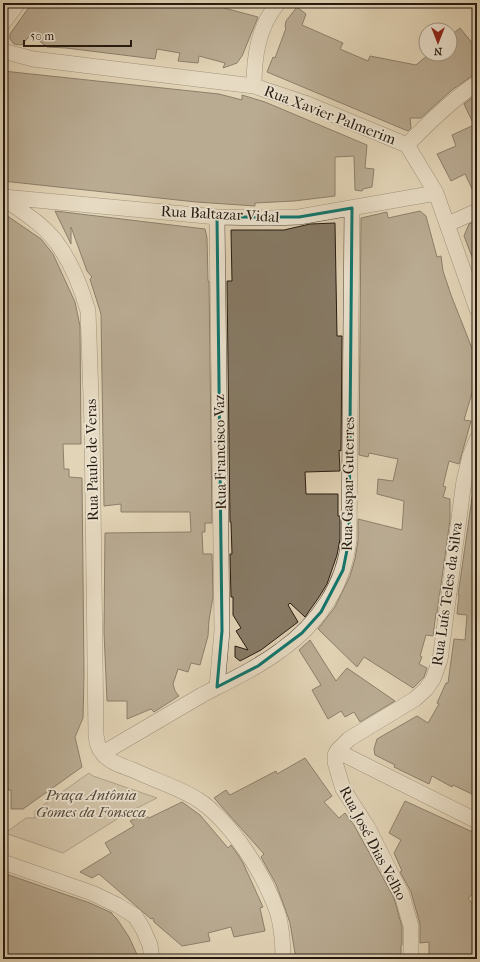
<svg xmlns="http://www.w3.org/2000/svg" width="480" height="962" font-family="'IM FELL French Canon',serif">
  <rect width="100%" height="100%" fill="#e2d4b7"/>
  <filter id="stains"><feTurbulence type="fractalNoise" baseFrequency=".005" numOctaves="4"/><feColorMatrix values="0 0 0 0 .2 0 0 0 0 .09 0 0 0 0 .02 0 0 0 .5 -.17"/></filter>
  <radialGradient id="worn" r=".72"><stop offset=".6" stop-color="#630" stop-opacity="0"/><stop offset="1" stop-color="#630" stop-opacity=".3"/></radialGradient>
  <path fill="#c2b49b" stroke="#746756" d="M89,773l4,3 64,22 -32,16 -62,39 -58,-20 21,-15h9v-7z"/>
  <path fill="#877b67" stroke="#251a10" d="M32,3h194l-2,5 34,9 -16,39 -5,7 -14,5 2,-5 -26,-7 -1,7 -20,-2 2,-8 -23,-4 -2,10 -89,-11 -19,-1 -16,-13 -9,11 -8,-1 -4,-5v-5z
    M297,7l9,7 -4,11 41,18 -3,6 28,12 2,-5 46,9 13,-11h21v-18l10,-8 17,21v25l-5,2 -20,14 -31,28h-11l1,10 -3,3 -141,-59 6,-15 2,1 11,-30 -1,-1 1,-6z
    M3,71l216,23 23,6v-5l23,7 102,43 -2,23 9,1 -2,18 -9,2 -1,2 -7,-1 -1,-34 -19,1v39l-41,5 -39,2v3l-59,-4 -193,-21z
    M477,94v105l-12,-25 -14,7 -14,-27 19,-8 -4,-11 22,-10 -10,-21z
    M55,211l150,18 2,9 1,43h1l3,242h-7v9h-3l1,22h9l1,43 -4,23 -1,16 -8,29 -9,-2 -3,9 -10,-3 -5,15 2,7 4,5 -25,16 -3,-3 -24,10v-18h-20l-3,-69 1,-99 86,-1 -1,-20h-69v-8l-17,2 -3,-192 -11,-35 2,-2 -5,-6 -16,-44v17z
    M420,211l6,5 11,41 4,-1 2,15 8,24 26,66v30l-5,2 -8,27 7,1 -12,43 -10,-3 -6,25 3,1 -3,10 7,2v21l-13,93h-1l-3,23 -7,-1 -6,21 2,1 -3,7 8,4 -3,9 -11,11 -49,-31 -7,10 -39,-38 17,-22 15,-31 5,-17 3,-18v-22l44,11 2,-29 -27,-7 1,-15 15,2 5,-22 -29,-6 -1,4 -9,-2 2,-237 26,-6 1,6z
    M3,213l38,26 12,15 22,48 5,24 1,118h-18l1,25h5v8l13,1 2,197 -1,43 -8,19 7,30 -59,42h-12v-19h-8v-502l3,-3 -3,-4 4,-3 -4,-5z
    M477,221v46h-1l-12,-31 5,-12z
    M335,223l2,113h5l-1,115 -2,-1 1,21 -35,1 1,22h32v22h2v23l-3,16 -10,29 -8,13 -14,20 -15,-14 -2,2 10,17 -37,28 -21,11 -5,-4v-11l13,4 -12,-19 5,-3 -8,-13v-18h-2l-1,-43h2l-1,-32h-1l-3,-241h5l-1,-51h53l26,-6z
    M473,491l4,1v292l-5,10 -19,-9 -1,2 -20,-11 -3,8 -35,-17 1,-2 -20,-10 -1,-6 3,-10 40,-23 11,7 11,-19 -2,-1 9,-20h2l6,-44 11,1 2,-25 -10,-1 2,-19h-1z
    M310,640l26,41 11,-13 48,33 -35,21 -6,-10 -9,5 -4,-6 -13,8 -16,-29 9,-5 -22,-35z
    M305,758l27,38 -8,6 15,16 6,-5 9,12 40,73 8,29v18h-1v14h-105l-6,-36 -4,-12 -10,-27 -15,-27 3,-3 -50,-56 12,-8 4,5 46,-24 1,3z
    M405,801l72,33v57l-9,7 9,12v49h-48v-17l-9,1v-19l-9,-32 -11,-20 2,-1 -8,-18 7,-13 -12,-7z
    M182,802l18,13 28,33 3,-3 7,10 5,8 20,44 -3,1 5,23 -31,6 -3,-10 -23,6 2,8 -28,5 -28,-24 -1,-4 -2,1 -52,-45 -7,4 -12,-6 31,-19 -6,-10 29,-17 -4,-5 14,-7 5,4z
    M3,873l87,30 22,10v1l5,5 12,18 10,22h-136z"/>
  <g fill="none" stroke-linecap="round" stroke-linejoin="round">
    <g stroke="#54483a" stroke-width="16">
      <path id="minor" d="M3,23l15,-20
        M3,51l30,8 221,27 51,17 102,42 29,48 41,116
        M254,86c0,-29 4,-59 24,-83
        M407,145c23,-24 43,-43 70,-62
        M4,197l213,20 53,1 29,-1 137,-24
        M3,198c20,14 45,29 58,51 12,18 21,41 27,62l4,115 4,309c1,8 2,14 8,20 7,8 19,11 29,15 21,10 44,17 64,29 34,22 68,76 81,115 4,15 5,30 5,45
        M217,217l5,414 -5,56
        M448,224l29,-13
        M337,751l12,-12 66,-40 11,-10 7,-10 7,-19 24,-179 6,-25 7,-17
        M337,751l-2,4v7l8,27 24,37 35,69 9,31v33
        M337,751l140,70
        M103,753c33,-19 66,-39 99,-58 27,-14 55,-27 79,-45 37,-26 63,-65 68,-110l3,-332
        M3,862l89,31 25,12 18,11 8,13 7,16 2,14"/>
    </g>
    <use href="#minor" stroke="#ece3d0" stroke-width="15"/>
  </g>
  <path d="M0 0H480V962H0ZM352,208l-3,332 -6,30 -22,42 -19,21 -44,33 -41,21 5,-56 -5,-414h82z" fill="#e2d4b7" fill-opacity=".55" fill-rule="evenodd"/>
  <path fill="none" stroke="#0f766e" stroke-width="3" stroke-linejoin="round" d="M352,208l-3,332 -6,30 -22,42 -19,21 -44,33 -41,21 5,-56 -5,-414h82z"/>
  <g text-anchor="middle" stroke-width="3.5" stroke-linejoin="round" paint-order="stroke">
    <g font-size="15" fill="#251a10" stroke="#ece3d0">
      <text transform="translate(330 115) rotate(21)" y="5">Rua Xavier Palmerim</text>
      <text transform="translate(220 214) rotate(3)" y="5">Rua Baltazar Vidal</text>
      <text transform="translate(220 452) rotate(-91)" y="5">Rua Francisco Vaz</text>
      <text transform="translate(92 460) rotate(-91)" y="5">Rua Paulo de Veras</text>
      <text transform="translate(348 484) rotate(-89)" y="5">Rua Gaspar Guterres</text>
      <text transform="translate(447 594) rotate(-82)" y="5">Rua Luís Teles da Silva</text>
      <text transform="translate(373 843) rotate(62)" y="5">Rua José Dias Velho</text>
    </g>
    <g font-size="15" font-style="italic" fill="#54483a" stroke="#ece3d0">
      <text x="91" y="800">Praça Antônia<tspan x="91" dy="17">Gomes da Fonseca</tspan></text>
    </g>
  </g>
  <rect width="480" height="962" fill="none" stroke="#e2d4b7" stroke-width="16"/>
  <rect x="4" y="4" width="472" height="954" fill="none" stroke="#251a10" stroke-width="2"/>
  <rect x="8" y="8" width="464" height="946" fill="none" stroke="#251a10"/>
  <g transform="translate(438 42) rotate(180)"><circle r="19" fill="#ece3d0" stroke="#9c9383"/>
  <path d="M0-3L7 15L0 10L-7 15Z" fill="#8f2418"/>
  <text y="-6" font-size="11" font-weight="bold" text-anchor="middle" fill="#251a10">N</text>
  </g>
  <path d="M24 40v6h107v-6" fill="none" stroke="#251a10" stroke-width="2"/>
  <text x="30" y="40" font-size="12" fill="#251a10" stroke="#ece3d0" stroke-width="3" paint-order="stroke">50 m</text>
  <rect width="100%" height="100%" filter="url(#stains)"/>
  <rect width="100%" height="100%" fill="url(#worn)"/>
</svg>
